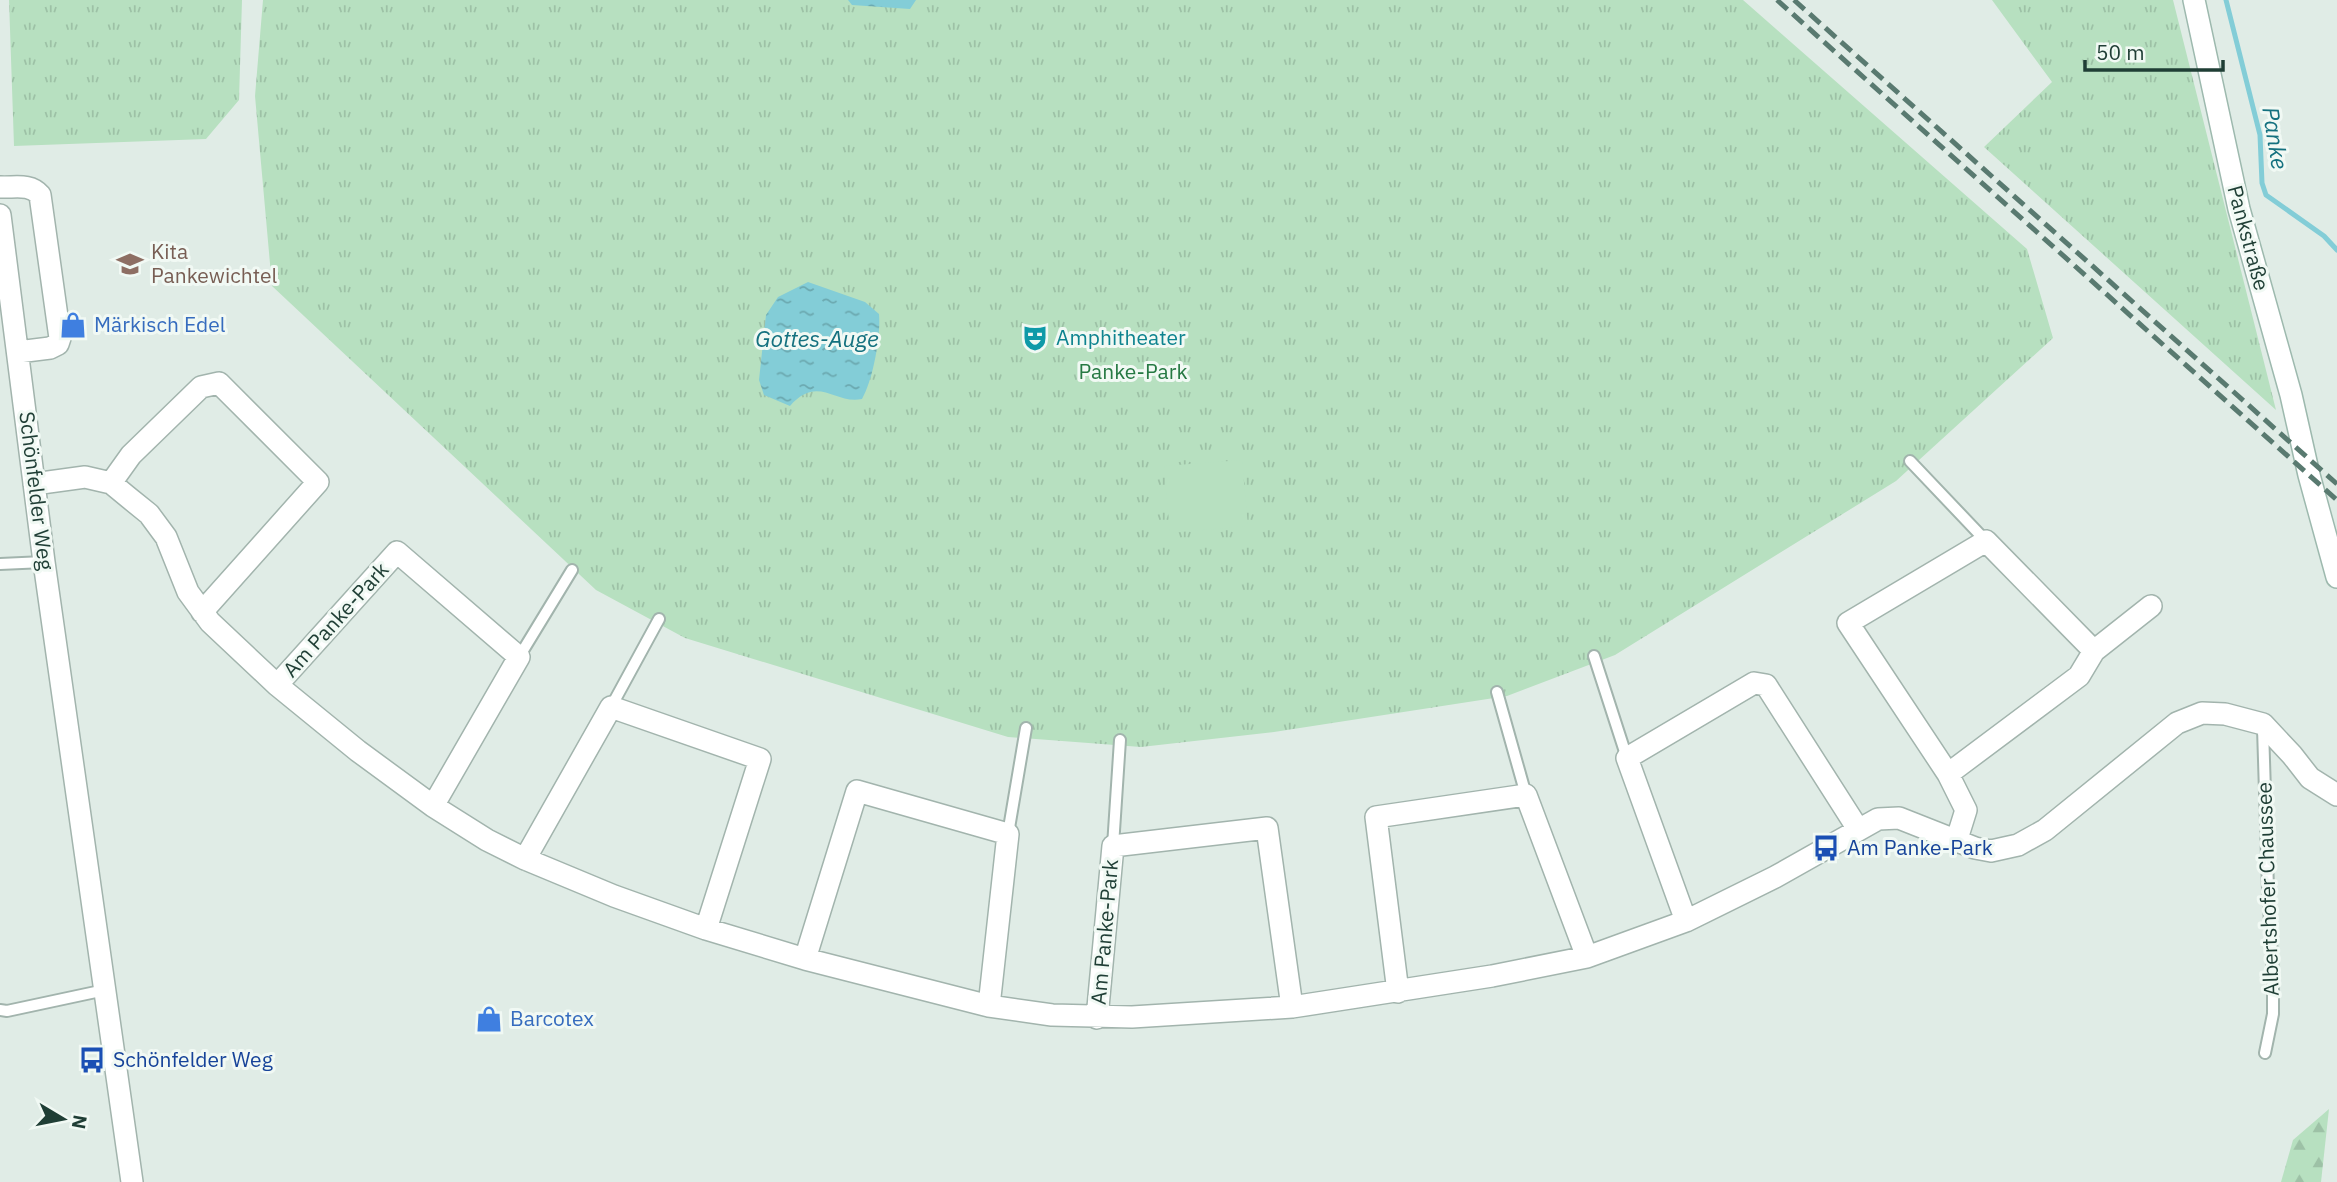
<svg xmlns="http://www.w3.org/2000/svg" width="2337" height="1182" font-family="'IBM Plex Sans',sans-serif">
  <defs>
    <pattern id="grass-tufts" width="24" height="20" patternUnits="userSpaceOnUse" patternTransform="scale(1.75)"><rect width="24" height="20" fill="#b7e0c0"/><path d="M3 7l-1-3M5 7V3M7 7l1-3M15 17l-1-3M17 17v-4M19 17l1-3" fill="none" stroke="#9dc1a6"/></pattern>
    <pattern id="forest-firs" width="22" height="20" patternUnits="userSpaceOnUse" patternTransform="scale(1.75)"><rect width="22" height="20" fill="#b7e0c0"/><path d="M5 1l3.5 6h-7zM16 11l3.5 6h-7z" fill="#9dc1a6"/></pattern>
    <pattern id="water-ripples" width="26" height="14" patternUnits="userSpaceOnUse" patternTransform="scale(1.75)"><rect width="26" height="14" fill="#83cdd7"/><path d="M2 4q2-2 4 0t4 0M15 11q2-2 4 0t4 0" fill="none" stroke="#6ba8af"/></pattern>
  </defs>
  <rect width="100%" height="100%" fill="#e0ece6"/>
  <path fill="url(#grass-tufts)" d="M9,0h233l-3,100 -33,39 -192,7z
    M263,0h1480l284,249 26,89 -157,143 -281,174 -108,41 -233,36 -133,15 -133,-10 -323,-99 -89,-48 -324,-304 -17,-190z
    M1992,0h181l103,410 -292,-263 68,-65z"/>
  <path fill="url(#forest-firs)" d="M2329,1109l-8,73h-40l12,-42z"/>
  <path fill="#b7e0c0" d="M1242,460l6,66 -78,7 -6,-67z"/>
  <path fill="url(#water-ripples)" d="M848,0h68l-6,9 -58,-4z
    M808,282l57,20 14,12c2,22 -6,66 -17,85 -27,6 -44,-25 -72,7l-26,-11 -5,-15 7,-65 12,-18z"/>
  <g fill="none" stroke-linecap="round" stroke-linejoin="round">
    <path stroke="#83cdd7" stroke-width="5" d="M2226,0l34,135 2,48 4,12 58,41 13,14"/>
    <g stroke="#a2b4ad" stroke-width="14">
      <path id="lane" d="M1910,461l76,80
        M0,564l44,-2
        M1594,656l33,102
        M519,657l53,-87
        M1497,692l29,103
        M611,707l48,-88
        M2263,728l5,161 5,85v40l-8,39
        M1008,834l18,-106
        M1113,846l7,-106
        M0,1010l7,1 98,-21"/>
    </g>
    <g stroke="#a2b4ad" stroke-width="24">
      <path id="street" d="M0,187c14,1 30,-4 40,8l20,143 -2,6 -8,4 -32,4
        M0,215l44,347 88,620
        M111,483l20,-28 70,-68 18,-4 99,99 -116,130
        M34,484l51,-7 26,6 17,14 21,17 17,23 22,55 22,30 67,63 81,66 75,55 54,34 38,19 89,37 92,33 99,30 184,47 63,9 80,2 160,-10 200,-31 95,-19 99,-36 89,-44 103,-58 21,-1 76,30 16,3 27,-6 27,-15 132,-107 25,-10 23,1 38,10 29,31 18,23 27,17
        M277,685l120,-133 122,105 -86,149
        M1948,774l131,-98 15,-25 57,-45
        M1956,842l10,-32 -18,-36 -100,-151 138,-82 108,110
        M525,859l86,-152 149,52 -54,170
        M1686,921l-59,-163 127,-75 12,2 92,144
        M805,959l52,-168 151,43 -19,172
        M1398,992l-22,-175 150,-22 61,162
        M1097,1018l16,-172 154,-18 25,179"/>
    </g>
    <g stroke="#9db9ae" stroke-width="24">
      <path id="secondary" d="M2194,0l45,209 52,186 18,80 28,102"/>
    </g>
    <use href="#lane" stroke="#fff" stroke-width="10"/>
    <use href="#street" stroke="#fff" stroke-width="21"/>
    <use href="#secondary" stroke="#fff" stroke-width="21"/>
    <path stroke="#597a70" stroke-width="5" stroke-dasharray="14 7" stroke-linecap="butt" d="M1777,0l560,500
      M1794,0l543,484"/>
  </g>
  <defs>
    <g id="school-bare" transform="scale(2.1)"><path d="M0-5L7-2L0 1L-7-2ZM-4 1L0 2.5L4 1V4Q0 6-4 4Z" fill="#8d6e63" stroke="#f1f9f4" stroke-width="2.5" paint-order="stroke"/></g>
    <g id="shop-bare" transform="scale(2.1)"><path d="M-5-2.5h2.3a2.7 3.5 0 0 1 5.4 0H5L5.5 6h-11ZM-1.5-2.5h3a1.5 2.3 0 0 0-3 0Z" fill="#3f7fe0" stroke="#f1f9f4" stroke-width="2.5" paint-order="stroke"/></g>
    <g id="theatre-bare" transform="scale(2.1)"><path d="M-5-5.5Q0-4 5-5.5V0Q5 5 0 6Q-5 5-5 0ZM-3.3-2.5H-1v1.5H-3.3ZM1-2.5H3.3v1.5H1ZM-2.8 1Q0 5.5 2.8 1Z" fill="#0f9aa8" stroke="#f1f9f4" stroke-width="2.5" paint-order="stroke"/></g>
    <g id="bus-bare" transform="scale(2.1)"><path d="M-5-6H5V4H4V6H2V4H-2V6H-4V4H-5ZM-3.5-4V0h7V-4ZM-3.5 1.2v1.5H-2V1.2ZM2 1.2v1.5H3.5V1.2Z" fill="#1a4fb4" stroke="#f1f9f4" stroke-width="2.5" paint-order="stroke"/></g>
  </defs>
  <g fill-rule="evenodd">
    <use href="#school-bare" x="130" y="264"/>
    <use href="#shop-bare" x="73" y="325"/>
    <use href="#theatre-bare" x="1035" y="338"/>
    <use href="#bus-bare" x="1826" y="848"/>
    <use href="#shop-bare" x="489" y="1019"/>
    <use href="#bus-bare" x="92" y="1060"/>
  </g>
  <g text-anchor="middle" stroke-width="6" stroke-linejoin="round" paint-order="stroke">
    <g font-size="21" fill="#1f3e35" stroke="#f1f9f4">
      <text transform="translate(2248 238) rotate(75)" y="7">Pankstraße</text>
      <text transform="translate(36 491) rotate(83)" y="7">Schönfelder Weg</text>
      <text transform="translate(336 620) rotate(-48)" y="7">Am Panke-Park</text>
      <text transform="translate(2268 889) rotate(-92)" y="7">Albertshofer Chaussee</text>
      <text transform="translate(1105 932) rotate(-85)" y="7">Am Panke-Park</text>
    </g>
    <g font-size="21" fill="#785e54" stroke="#f1f9f4" text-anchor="start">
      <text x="151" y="259">Kita<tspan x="151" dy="24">Pankewichtel</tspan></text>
    </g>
    <g font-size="21" fill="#366cbe" stroke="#f1f9f4" text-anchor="start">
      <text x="94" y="332">Märkisch Edel</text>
      <text x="510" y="1026">Barcotex</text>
    </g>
    <g font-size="21" fill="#0d838f" stroke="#f1f9f4" text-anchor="start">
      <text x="1056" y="345">Amphitheater</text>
    </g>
    <g font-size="21" fill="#267943" stroke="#f1f9f4">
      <text x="1133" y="379">Panke-Park</text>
    </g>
    <g font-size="21" fill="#164399" stroke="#f1f9f4" text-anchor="start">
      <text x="1847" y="855">Am Panke-Park</text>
      <text x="113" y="1067">Schönfelder Weg</text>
    </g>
    <g font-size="23" font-style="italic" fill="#14717f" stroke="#f1f9f4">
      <text transform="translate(2275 138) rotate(81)" y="8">Panke</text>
      <text x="817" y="347">Gottes-Auge</text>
    </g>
  </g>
  <g transform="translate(63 1119) rotate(100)" stroke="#f1f9f4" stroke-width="5" paint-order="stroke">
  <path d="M0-5L12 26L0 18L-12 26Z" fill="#1f3e35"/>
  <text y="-10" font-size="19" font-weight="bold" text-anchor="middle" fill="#1f3e35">N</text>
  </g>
  <path d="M2085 60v10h138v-10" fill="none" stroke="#1f3e35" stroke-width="3.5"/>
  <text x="2096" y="60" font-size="21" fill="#1f3e35" stroke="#f1f9f4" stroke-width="5" paint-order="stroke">50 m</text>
</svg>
